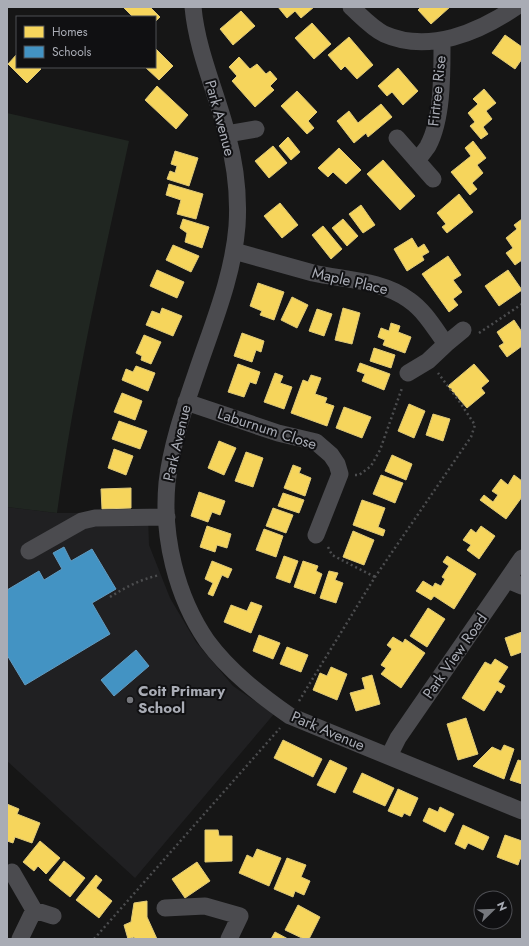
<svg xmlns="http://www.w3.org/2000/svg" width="529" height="946" font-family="Jost,sans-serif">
  <rect width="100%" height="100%" fill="#161616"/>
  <path fill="#202022" d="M7,507l50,6h91l1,32 21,53 26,44 37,44 41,28 -139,164 -128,-117z"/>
  <path fill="#202621" d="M7,113l122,28c-27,124 -55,246 -72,372l-50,-6z"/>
  <path fill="#f6d55c" stroke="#dfc977" d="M123,7h27l10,10 -5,5v-5h-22z
    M278,7h36l-13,11 -6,-7 -8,7z
    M421,7h29l-19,17 -13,-14z
    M241,11l14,15 -22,19 -13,-16z
    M312,23l19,21 -17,15 -19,-21z
    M505,35l17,12v12l-7,10 -23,-16z
    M349,37l24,28 -16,14 -12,-13 -4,4 -13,-15z
    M155,48l18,18 -14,14 -14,-13h10z
    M17,54v13h22l2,2 -14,14 -19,-19z
    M239,57l11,12 7,-5 9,10 4,-3 7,8 -7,7 4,4 -19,17 -23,-26 5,-5 -8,-9z
    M398,68l20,23 -15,14 -11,-13 -5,4 -9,-10z
    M157,86l31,29 -12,14 -31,-29z
    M484,89l12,14 -10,8 6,8 -9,8 5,7 -7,5 -11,-13 5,-4 -7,-9 10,-9 -5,-5z
    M297,91l20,21 -9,9 6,7 -7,6 -26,-28z
    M381,104l11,13 -24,20 -2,-4 -12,10 -17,-22 12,-10 9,12z
    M288,137l12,15 -9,8 -12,-14z
    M473,141l13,17 -9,7 6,8 -11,10 5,6 -7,6 -19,-23 20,-16 -6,-8z
    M273,146l14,17 -18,15 -14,-17z
    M339,148l22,22 -15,14 -13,-12 -5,5 -10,-9z
    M175,151l23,7 -9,28 -22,-7 3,-8 5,2 2,-7 -6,-2z
    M383,160l32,36 -15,14 -33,-36z
    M169,184l34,10 -7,25 -19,-5 4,-14 -15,-5z
    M459,194l14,18 -26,21 -5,-6 4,-3 -9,-11z
    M280,203l18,22 -16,13 -18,-22z
    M361,205l14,20 -12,8 -14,-19z
    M183,219l26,8 -7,21 -17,-6 2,-9 -7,-5z
    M343,219l15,17 -11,10 -15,-18z
    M522,219v41l-7,5 -9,-12 7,-5 -7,-10 11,-9 -3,-4z
    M323,226l19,23 -11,10 -19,-24z
    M412,238l6,10 6,-4 5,8 -7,4 2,4 -17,11 -13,-22z
    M173,245l26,11 -8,16 -25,-12z
    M448,256l13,19 -8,5 9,12 -9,7 5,6 -9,7 -27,-38z
    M157,270l27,12 -7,16 -27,-12z
    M508,270l14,20 -23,16 -14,-20z
    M258,283l26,9 -10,28 -14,-5 2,-4 -12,-5z
    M292,297l16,8 -11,23 -16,-8z
    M162,308l20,8 -9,20 -27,-11 6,-14 8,3z
    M343,308l17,5 -8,31 -17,-4z
    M317,309l15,5 -8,22 -15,-5z
    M514,320l8,12v14l-15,11 -8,-11 5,-3 -7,-11z
    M391,323l9,3 -2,6 13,5 -6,16 -22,-8 2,-5 -7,-3 3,-9 8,3z
    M242,333l22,8 -3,11 -5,-2 -4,12 -18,-6z
    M144,335l17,7 -10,22 -10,-4 1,-4 -6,-3z
    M374,348l21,7 -4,13 -21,-7z
    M360,363l30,11 -6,16 -22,-9 3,-7 -8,-3z
    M238,364l22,8 -4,12 -6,-2 -6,15 -16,-5z
    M474,364l15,17 -8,7 4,5 -18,15 -19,-22z
    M136,366l19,7 -7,18 -26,-11 4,-11 7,3z
    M275,373l8,3 -3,7 12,4 -8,22 -20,-7z
    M311,375l10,3 -6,16 12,4 -2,5 9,3 -7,20 -36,-13 12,-33 5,2z
    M122,393l20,8 -7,19 -21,-8z
    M409,404l16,7 -11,27 -16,-7z
    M344,407l27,10 -9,21 -26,-10z
    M433,414l17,5 -7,22 -17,-6z
    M119,421l28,10 -7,18 -28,-10z
    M219,441l17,7 -12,27 -16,-7z
    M114,449l19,7 -7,19 -18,-7z
    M246,452l17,6 -10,29 -18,-6z
    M392,455l20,9 -6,16 -21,-9z
    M293,465l8,3 -2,5 12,5 -6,18 -21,-8z
    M381,475l22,8 -8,20 -22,-9z
    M514,475l8,6v16l-16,22 -26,-19 4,-5 9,7 5,-7 -6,-4 9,-12 7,6z
    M131,488v20l-29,1 -1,-20z
    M199,492l26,9 -5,14 -8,-3 -4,10 -17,-6z
    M283,493l21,7 -5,13 -21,-7z
    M362,500l23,8 -7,19 7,3 -2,6 -30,-11z
    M273,508l20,7 -7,18 -20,-7z
    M207,526l24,8 -4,14 -10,-3 -2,7 -15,-5z
    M481,526l14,10 -16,23 -12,-9 4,-5 -8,-5 8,-11 5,4z
    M264,529l19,7 -7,21 -20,-7z
    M353,531l21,9 -10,25 -21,-8z
    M284,556l14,5 -8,22 -14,-5z
    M447,556l29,18 -22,35 -20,-13 -3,4 -15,-9 7,-10 10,6 2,-4 6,3 4,-7 -3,-2 7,-11 -6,-4z
    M212,561l20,8 -4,9 -6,-3 -9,21 -5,-2 5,-11 -8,-4z
    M303,561l15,5 -2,5 6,3 -7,20 -21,-7z
    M329,571l9,2 -3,7 8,3 -7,20 -16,-5z
    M251,602l11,4 -11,27 -27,-11 7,-17 16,6z
    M428,608l17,11 -18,28 -17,-11z
    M522,632v20l-11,4 -6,-18z
    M259,635l21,8 -7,16 -20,-8z
    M393,637l10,6 2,-4 20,14 -24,35 -20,-14 5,-6 -5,-3 11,-16 -5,-4z
    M287,647l21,8 -7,17 -21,-8z
    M495,659l13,8 -10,15 7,4 -4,7 -4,-3 -13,21 -22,-13 23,-36 6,3z
    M331,667l16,7 -10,26 -24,-10 7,-17 7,3z
    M372,675l8,29 -24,7 -6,-18 15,-4 -3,-11z
    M466,718l12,36 -20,6 -11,-36z
    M283,740l39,19 -9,18 -39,-19z
    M504,745l10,4 -10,30 -31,-13 19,-19 9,4z
    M330,760l17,8 -12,25 -18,-8z
    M518,760l4,1v23l-12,-4z
    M362,773l32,15 -9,18 -32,-14z
    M398,789l20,9 -8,18 -6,-3 -2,4 -14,-6z
    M7,804l12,5 -2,5 23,9 -8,20 -17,-6 -2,6 -6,-2z
    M440,807l14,7 -9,18 -22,-11 6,-13 9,4z
    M463,825l26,12 -6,13 -15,-7 -3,6 -10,-5z
    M205,830h13l1,6h13v25l-27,1z
    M505,835l17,6v18h-2l-2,6 -21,-8z
    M40,841l20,17 -14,16 -8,-8 -4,5 -11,-9z
    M257,849l24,9 -12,28 -30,-13 8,-18 6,3z
    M287,858l19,7 -5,12 9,4 -6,14 -9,-4 -2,6 -19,-8z
    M64,861l21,17 -15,19 -21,-17z
    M197,862l13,19 -25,17 -13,-19z
    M96,875l6,5 -6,8 16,13 -13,17 -23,-18z
    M147,901v16l10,22h-22l-1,-2 -6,2 -4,-14 7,-3 3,-19z
    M298,905l22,12 -11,22h-5l-19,-9z
    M275,932l13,7h-17z"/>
  <path fill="#4393c3" stroke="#629abf" d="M64,547l7,14 21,-12 24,40 -24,14 18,31 -85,51 -18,-30v-65l32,-19 5,9 18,-11 -9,-16z
    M136,650l13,16 -35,30 -13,-16z"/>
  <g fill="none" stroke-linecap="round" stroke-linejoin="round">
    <path stroke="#4c4d4f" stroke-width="2.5" stroke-dasharray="2 3" stroke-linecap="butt" d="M479,333l43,-29
      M355,475h4l12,-9 9,-16 22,-62
      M328,547l4,8 43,22
      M110,597c16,-10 31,-18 50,-22
      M299,701l76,-124 96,-140 4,-12 -16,-24 -21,-28
      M94,939l186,-211"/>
    <path stroke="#4b4b4f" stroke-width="17" d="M193,7c4,44 23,84 34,127 8,29 12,62 10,92 -4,51 -25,100 -41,148 -12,35 -25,72 -29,109 -5,53 9,113 40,158 22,30 53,54 83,75l232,95
      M351,7c10,9 21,21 33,27 45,20 95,-2 132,-27
      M227,134l29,-5
      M397,138l36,41
      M417,161c3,-5 8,-10 11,-15 15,-28 14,-74 14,-105
      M234,251c26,7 53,15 79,22 32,7 69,7 96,27 16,11 26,29 37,44l17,-14
      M408,373l20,-12 18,-17
      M186,402l92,31 38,9 15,13 6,9 3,10 -24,61
      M29,551l53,-30 13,-3 72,-1
      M507,580l15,6
      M389,756l9,-18 124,-180
      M12,872l22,38
      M165,908l40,-2 35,10 -11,23
      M20,939l14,-29 19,6"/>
  </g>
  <circle fill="#76787d" stroke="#101012" stroke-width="1.5" cx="130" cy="700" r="4"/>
  <g text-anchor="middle" stroke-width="4" stroke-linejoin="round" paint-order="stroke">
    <g font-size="15" fill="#a9acb5" stroke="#101012">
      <text transform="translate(437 91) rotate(-84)" y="5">Firtree Rise</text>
      <text transform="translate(220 118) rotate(75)" y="5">Park Avenue</text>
      <text transform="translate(350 281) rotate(13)" y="5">Maple Place</text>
      <text transform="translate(267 429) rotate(18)" y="5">Laburnum Close</text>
      <text transform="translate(177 443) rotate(-77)" y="5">Park Avenue</text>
      <text transform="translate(455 656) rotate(-55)" y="5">Park View Road</text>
      <text transform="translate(328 731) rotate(23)" y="5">Park Avenue</text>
    </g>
    <g font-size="15" font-weight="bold" fill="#a9acb5" stroke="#101012" text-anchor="start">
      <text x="138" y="696">Coit Primary<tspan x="138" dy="17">School</tspan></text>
    </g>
  </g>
  <rect width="529" height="946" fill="none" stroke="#a9acb5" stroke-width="16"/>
  <rect x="16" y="16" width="140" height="52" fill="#101012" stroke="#4d4e53"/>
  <rect x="24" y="26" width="20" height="12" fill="#f6d55c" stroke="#4d4e53"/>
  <text x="52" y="36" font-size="12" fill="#a9acb5">Homes</text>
  <rect x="24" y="46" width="20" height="12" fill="#4393c3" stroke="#4d4e53"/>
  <text x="52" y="56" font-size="12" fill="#a9acb5">Schools</text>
  <g transform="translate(493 910) rotate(67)"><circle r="19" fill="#101012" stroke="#4d4e53"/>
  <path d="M0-3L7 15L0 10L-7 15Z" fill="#76787d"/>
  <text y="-6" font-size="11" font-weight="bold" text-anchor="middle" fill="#a9acb5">N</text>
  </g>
</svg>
